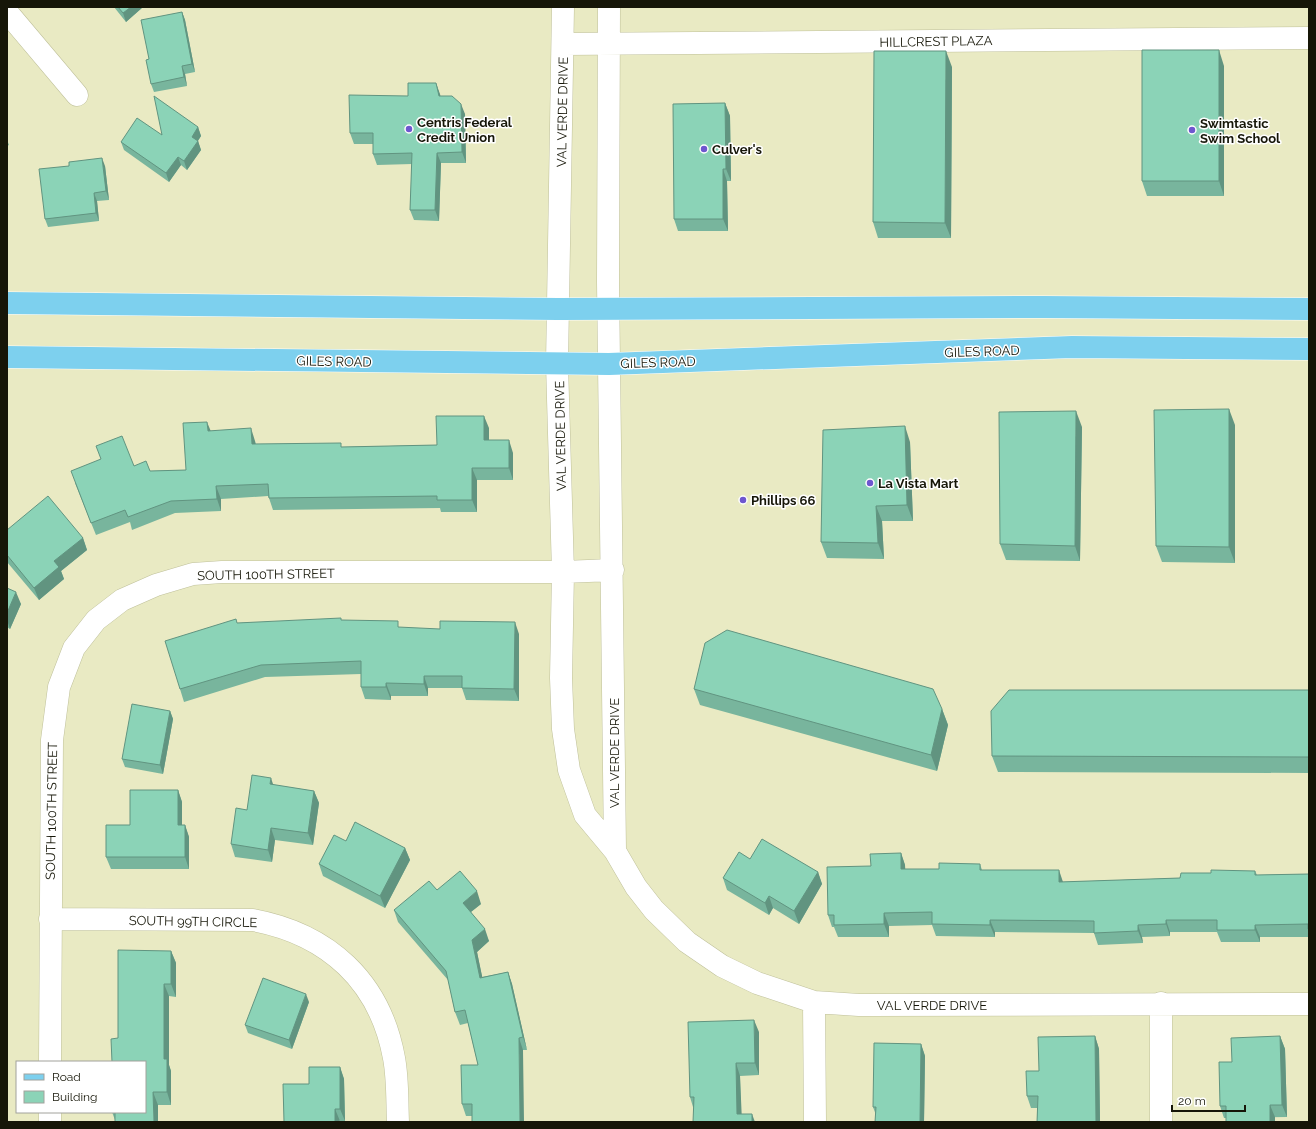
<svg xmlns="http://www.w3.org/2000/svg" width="1316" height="1129" font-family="Raleway,sans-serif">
  <rect width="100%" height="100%" fill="#e9eac3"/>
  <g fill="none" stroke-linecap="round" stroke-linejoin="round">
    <g stroke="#bfc09a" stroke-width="23">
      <path id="minor" d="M563,7l-6,357 6,208 -2,106 2,51 6,41 16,45 30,36 21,36 18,23 33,32 35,24 35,17 57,19 45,3 450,-1
        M609,7l-1,275 7,569
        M7,12l70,83
        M563,44l746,-6
        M50,919l203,1c75,14 127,61 141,138 4,21 3,43 4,64
        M814,1002l1,120
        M1161,1003v119
        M50,1062l2,-322 7,-53 15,-39 22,-28 26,-20 34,-15 37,-11 29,-2h341l50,-2
        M50,1112v10"/>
    </g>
    <g stroke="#fff" stroke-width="23">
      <path id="major" d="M7,303l551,6 486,-2 265,2
        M7,357l602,7 463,-17 237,2"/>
    </g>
    <use href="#minor" stroke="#fff" stroke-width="22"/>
    <use href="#major" stroke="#7dd0ee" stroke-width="22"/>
  </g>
  <path fill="#78b59d" d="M114,7h29l-17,15z
    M182,12l3,8 10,52 -10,2 2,12 -33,6 -3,-8 -2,-25z
    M1224,66v130h-77l-5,-15z
    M952,67l-1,171h-73l-5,-16z
    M436,83l4,13 25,18 1,49h-25l-2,58 -25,-1 -4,-10 2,-46 -35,1 -4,-11v-10h-19l-4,-11 58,-37z
    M725,103l5,13 1,65h-4l1,50h-50l-4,-12z
    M198,127l3,9 -3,5 3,9 -14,20 -6,-5 -12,17 -45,-32 -3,-8 41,-7z
    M7,140l2,5 -2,1z
    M105,166l4,34 -12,1 2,20 -51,6 -3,-8z
    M1235,425v138l-73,-1 -6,-16z
    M1082,427l-2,134 -74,-1 -6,-16z
    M489,428v12l24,13v27h-36v32h-36l-1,-4 -167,2 -4,-12 -1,-2 -47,3v12l-46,2 -43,17 -2,-8 -34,13 -21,-52 59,-17 16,5 36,-1 25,-39 44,10 1,3 86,3 95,-2z
    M910,442l3,79h-31l2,38 -57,-1 -6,-16z
    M7,530l76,8 4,12 -26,21 3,8 -25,21 -32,-38z
    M7,588l14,16 -11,25 -3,-2z
    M341,620l59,8 119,6v67l-53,-1 -4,-12h-34v8h-37v4l-26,-1 -4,-12v-13l-96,3 -81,25 -4,-13 57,-66z
    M694,689l248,20 6,16 -11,46 -237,-66z
    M1309,690v83l-311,-1 -6,-16z
    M170,711l3,8 -10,55 -38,-7 -3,-8z
    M274,785l40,6 5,12 -6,42 -38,-5 -3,22 -37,-5 -4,-13 16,-34z
    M178,790l4,12v23h3l4,12v32h-78l-5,-12 24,-32z
    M346,841l59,7 5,12 -25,48 -62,-32 -4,-12z
    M901,853l4,12v4h34l41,-5 2,6 81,12 117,-4 31,-5 44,-2 2,4 52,-1v63h-49v5h-39l-4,-10h-47v4l-28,1 1,6 -45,2 -4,-12 -99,-1v5l-59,-1 -4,-11 -43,1v11h-51l-4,-10h-2l-4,-12 43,-49z
    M750,859l68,13 4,12 -23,40 -26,-16 -4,7 -42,-25 -4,-12z
    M437,890l44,14 -10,8 18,29 -12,11 5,25 26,-5 4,12 15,66h-4l-51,66h-6l-4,-12 16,-39 -10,-42 -8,2 -5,-13 -7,-32 -50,-58 -4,-12z
    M171,951l5,12v34l-7,-1v69l2,6v34h-13l-43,15 -3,-8 6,-74z
    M309,1002l-17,47 -44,-16 -3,-8z
    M759,1032v43l-19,1 1,38 14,8 -62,-15 -3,-10z
    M1095,1036l4,13 1,73h-63v-14h-6l-4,-12 12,-25z
    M1280,1036l5,13 2,68 -63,1 -4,-12 12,-44z
    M921,1044l4,12 -1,66h-49l1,-7 -3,-8z
    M340,1067l4,12 1,42h-5l-31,-37z"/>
  <path fill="#619480" d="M131,7h12l-17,15 -3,-9z
    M182,12l3,8 10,52 -3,-8z
    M1219,50l5,16v130l-5,-15z
    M946,51l6,16 -1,171 -6,-15z
    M182,66l3,8 2,12 -3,-9z
    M436,83l4,11 3,13 -4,-11z
    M725,103l5,13 1,65 -5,-12z
    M461,104l4,10 1,49 -4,-11z
    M198,127l3,9 -6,9 -3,-8z
    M198,141l3,9 -14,20 -3,-9z
    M437,153l4,10 -2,58 -4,-11z
    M178,157l3,8 -12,17 -3,-9z
    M102,158l3,8 4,34 -3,-9z
    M723,169l4,12 1,50 -5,-12z
    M94,193l3,8 2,20 -3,-8z
    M1229,409l6,16v138l-6,-16z
    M1076,411l6,16 -2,134 -5,-15z
    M484,416l5,12v25l-5,-13z
    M207,422l5,12 -4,-3z
    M905,426l5,16 3,79 -6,-16z
    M251,428l4,13 1,16 -4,-13z
    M509,440l4,13v27l-4,-12z
    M472,468l5,12v32l-5,-12z
    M216,486l5,13v12l-4,-12z
    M876,506l6,15 2,38 -6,-16z
    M83,538l4,12 -26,21 3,8 -25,21 -5,-12 20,-27z
    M16,592l5,12 -11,25 -3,-9v-7z
    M515,622l4,12v67l-5,-12z
    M424,676l4,12v8l-4,-12z
    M386,683l5,13v4l-5,-13z
    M942,709l6,16 -11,46 -6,-16z
    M170,711l3,8 -10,55 -3,-9z
    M271,778l4,12 -5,-6z
    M178,790l4,12v35l-4,-12z
    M314,791l5,12 -6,42 -5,-12z
    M185,825l4,12v32l-4,-12z
    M271,828l4,12 -3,22 -4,-12z
    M405,848l5,12 -25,48 -5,-12z
    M901,853l4,12 1,16 -5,-12z
    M1059,870l4,12h-4z
    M818,872l4,12 -23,40 -5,-13z
    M477,891l4,13 -14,11 -4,-12z
    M769,896l4,12 -4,7 -4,-12z
    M884,913l5,13v11l-5,-13z
    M990,920l5,12v5l-5,-12z
    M1166,920l4,12v4l-4,-12z
    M1138,925l4,12 1,6 -5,-12z
    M1255,925l5,12v5l-5,-12z
    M485,929l4,12 -12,11 8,38 -5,-12 -8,-38z
    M171,951l5,12v34l-5,-13z
    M508,972l4,12 15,66 -4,-13z
    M164,984l5,12v69l2,6v34l-4,-13 -3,-33z
    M306,994l3,8 -17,47 -3,-9z
    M754,1020l5,12v43l-4,-12z
    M1095,1036l4,13 1,73h-4z
    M1280,1036l5,13 2,68 -5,-12z
    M519,1038l4,12 1,72h-4z
    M921,1044l4,12 -1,66h-4z
    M736,1063l4,13 2,46 -5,-8z
    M340,1067l4,12 1,42 -5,-12z
    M153,1092l5,13v17h-4z
    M1270,1105l5,12v5h-5z
    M335,1109l5,12v1h-5z
    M752,1114l3,8h-3z"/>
  <path fill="#8bd3b7" stroke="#619480" d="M118,7h13l-8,6z
    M182,12l10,52 -10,2 2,11 -33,7 -5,-24 3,-1 -8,-39z
    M1142,50h77v131h-77z
    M874,51h72l-1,172 -72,-1z
    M408,83h28l3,13h13l9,8 1,48 -25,1 -2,57h-25l2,-57 -39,1v-21h-23l-1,-38 59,1z
    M154,96l44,31 -6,10 6,4 -14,20 -6,-4 -12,16 -45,-31 16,-24 25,17z
    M725,103l1,66h-3v50h-49l-1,-115z
    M102,158l4,33 -12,2 2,20 -51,6 -6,-50 30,-3v-4z
    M1229,409v138l-73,-1 -2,-136z
    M1076,411l-1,135 -75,-2 -1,-132z
    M436,416h48v24h25v28h-37v32h-35v-4l-168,2 -1,-14 -52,2 1,13 -46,2 -43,16 -3,-7 -34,13 -20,-52 30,-12 -5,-13 26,-10 12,30 12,-5 4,10 36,-1 -3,-47 24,-1 1,9 43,-3 1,16 89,-1v4l96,-2z
    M905,426l2,79 -31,1 2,37 -57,-1 2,-112z
    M48,496l35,42 -29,23 5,6 -25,21 -27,-33v-25z
    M7,588l9,4 -9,21z
    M341,618v2l57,1v6l42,2v-8l75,1 -1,67 -52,-1v-12h-38v8l-38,-1v4h-25v-26l-100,4 -81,24 -15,-48 71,-22 1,4z
    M727,630l206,59 9,20 -11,46 -237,-66 11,-46z
    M1009,690h300v67l-317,-1 -1,-45z
    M132,704l38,7 -10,54 -38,-6z
    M252,775l19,3 -1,6 44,7 -6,42 -37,-5 -3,22 -37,-6 5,-36 11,2z
    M130,790h48v35h7v32h-79v-32h24z
    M355,822l50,26 -25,48 -61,-32 15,-29 12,6z
    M762,839l56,33 -24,39 -25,-15 -4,7 -42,-25 16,-26 11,7z
    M901,853v16h38v-6l41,1v6h79v12l121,-4 1,-5h30v-3l44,1v4l54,-1v55h-1v-5l-53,1v5h-38v-10h-51v4l-28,1v6l-44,2v-12l-104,-1v5l-58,-1v-12l-48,1v11l-50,1v-10h-6l-1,-48 44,-1 -1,-12z
    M460,871l17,20 -14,12 22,26 -13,11 8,38 28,-6 15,65 -4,1 1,84h-48v-18h-10l-1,-39h17l-13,-55 -10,2 -9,-41 -52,-61 35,-29 8,9z
    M118,950l53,1v33h-7v75h3v33h-14l1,30h-39v-10h-3h33v-50h-33l-1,-23 7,-1z
    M263,978l43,16 -17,46 -44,-15z
    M754,1020l1,43h-19l1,51h15v8h-59l1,-25h-4l-2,-75z
    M1095,1036l1,86h-59l1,-26h-11l-1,-25h13l-1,-34z
    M1280,1036l2,69h-12v17h-44v-16h-6l-1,-44h13l-1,-24z
    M874,1043l47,1 -1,78h-45l1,-15h-3z
    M309,1067h31v42h-5v13h-51l-1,-38h26z"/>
  <g fill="#6e56cf" stroke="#fff" stroke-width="1.5">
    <circle cx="409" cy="129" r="4"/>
    <circle cx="1192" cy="130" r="4"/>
    <circle cx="704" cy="149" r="4"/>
    <circle cx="870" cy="483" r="4"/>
    <circle cx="743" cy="500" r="4"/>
  </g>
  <g text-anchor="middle" stroke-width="3" stroke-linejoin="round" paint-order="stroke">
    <g font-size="13" fill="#161608" stroke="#fff">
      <text transform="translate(936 41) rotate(-1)" y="5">HILLCREST PLAZA</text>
      <text transform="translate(562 112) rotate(-89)" y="5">VAL VERDE DRIVE</text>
      <text transform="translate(982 351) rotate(-2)" y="5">GILES ROAD</text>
      <text transform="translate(334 361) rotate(1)" y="5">GILES ROAD</text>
      <text transform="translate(658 362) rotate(-2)" y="5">GILES ROAD</text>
      <text transform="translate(560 436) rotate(-91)" y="5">VAL VERDE DRIVE</text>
      <text transform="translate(266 574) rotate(-1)" y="5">SOUTH 100TH STREET</text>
      <text transform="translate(614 753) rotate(-90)" y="5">VAL VERDE DRIVE</text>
      <text transform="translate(51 811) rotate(-89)" y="5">SOUTH 100TH STREET</text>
      <text transform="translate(193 921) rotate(1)" y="5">SOUTH 99TH CIRCLE</text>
      <text x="932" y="1010">VAL VERDE DRIVE</text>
    </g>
    <g font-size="13" font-weight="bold" fill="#161608" stroke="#fff" text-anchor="start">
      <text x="417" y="127">Centris Federal<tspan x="417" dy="15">Credit Union</tspan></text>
      <text x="1200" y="128">Swimtastic<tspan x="1200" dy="15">Swim School</tspan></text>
      <text x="712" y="154">Culver's</text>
      <text x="878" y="488">La Vista Mart</text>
      <text x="751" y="505">Phillips 66</text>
    </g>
  </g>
  <rect width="1316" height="1129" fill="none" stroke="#161608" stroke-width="16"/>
  <rect x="16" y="1061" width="130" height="52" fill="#ffffff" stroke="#a2a29c"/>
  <rect x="24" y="1074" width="20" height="6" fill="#7dd0ee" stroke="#a2a29c"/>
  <text x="52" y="1081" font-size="12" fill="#161608">Road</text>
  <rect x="24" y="1091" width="20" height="12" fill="#8bd3b7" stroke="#a2a29c"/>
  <text x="52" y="1101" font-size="12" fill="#161608">Building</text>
  <path d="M1172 1105v6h73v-6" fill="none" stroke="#161608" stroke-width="2"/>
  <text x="1178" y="1105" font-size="12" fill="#161608" stroke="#ffffff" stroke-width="3" paint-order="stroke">20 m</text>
</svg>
